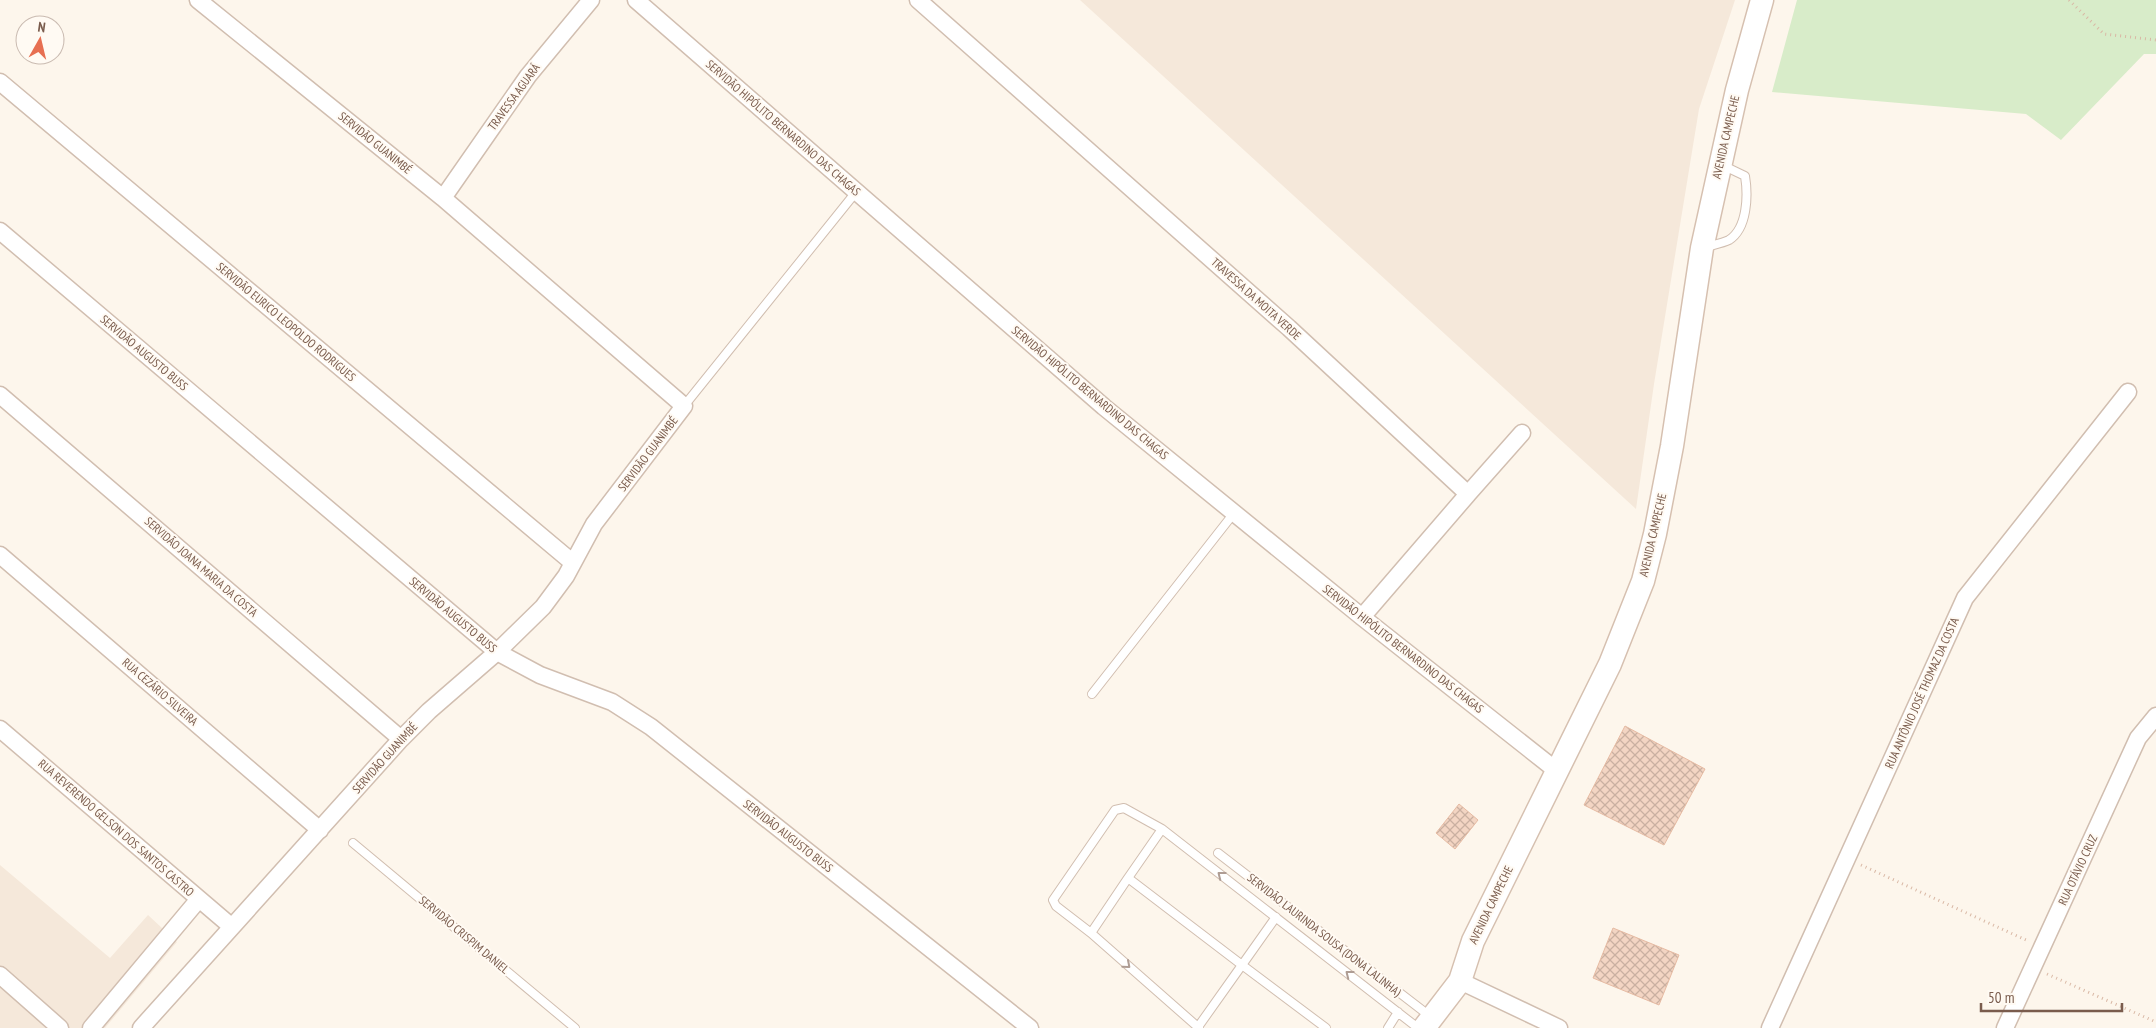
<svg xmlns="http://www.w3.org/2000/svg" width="2156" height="1028" font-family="'PT Sans Narrow',sans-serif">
  <defs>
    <pattern id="building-cross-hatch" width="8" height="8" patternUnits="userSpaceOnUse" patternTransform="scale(1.25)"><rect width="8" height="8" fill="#f3d5c3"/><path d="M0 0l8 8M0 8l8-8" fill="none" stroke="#cab0a1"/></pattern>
  </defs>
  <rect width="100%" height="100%" fill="#fdf6ec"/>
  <path fill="#f5e8da" d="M1080,0h655l-36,109 -45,275 -18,125z
    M0,865l110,93 38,-43 29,27 -72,86h-105z"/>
  <path fill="#d8ecc9" d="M1797,0h359v54h-12l-83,86 -35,-26 -254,-22z"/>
  <path fill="url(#building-cross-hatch)" stroke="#e6bba3" d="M1625,726l80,43 -41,76 -80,-40z
    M1459,804l19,16 -23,29 -19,-16z
    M1613,928l66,27 -20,50 -66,-27z"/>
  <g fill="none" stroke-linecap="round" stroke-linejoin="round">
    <g stroke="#d1beb0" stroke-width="10">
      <path id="service" d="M1706,247c7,-2 17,-4 23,-7 19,-12 19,-46 16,-64l-23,-11
        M684,406l172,-214
        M1092,694l142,-181
        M1162,829l256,199
        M353,843l222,185
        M1218,853l213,164
        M1091,933l37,-55
        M1198,1027l44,-62 84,63
        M1199,1028l-108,-95 -35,-27 -3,-6 62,-90 9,-2 38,21 -34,49 114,87 34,-48
        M1388,1028l10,-16"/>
    </g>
    <g stroke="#d1beb0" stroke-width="19">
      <path id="minor" d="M636,0l468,407 258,210 195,154
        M918,0l371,328 179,166 -106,123
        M0,82l572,480
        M443,198l85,-122 63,-76
        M0,231l497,421 43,23 72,27 39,25 379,301
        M0,395l401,344
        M1468,494l54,-61
        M0,555l320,275
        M0,729l232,198
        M0,975l60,53
        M1460,981l99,47
        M91,1028l108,-129
        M141,1028l260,-289 28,-28 68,-59 46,-45 23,-31 28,-52 90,-118 -241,-208 -245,-198
        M1770,1028l195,-430 163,-206
        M2005,1028l133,-290 18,-22"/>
    </g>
    <g stroke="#d6c0b0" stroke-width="25">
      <path id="secondary" d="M1424,1028l36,-47 13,-40 137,-277 33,-83 12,-47 17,-88 30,-198 35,-158 25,-90"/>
    </g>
    <path stroke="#d9b8a5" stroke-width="3" stroke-dasharray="1 4" stroke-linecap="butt" d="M2069,0l35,34 52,6
      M1861,865l165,75
      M2047,974l109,48"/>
    <use href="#service" stroke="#fff" stroke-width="8"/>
    <use href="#minor" stroke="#fff" stroke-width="16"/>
    <use href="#secondary" stroke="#fff" stroke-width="22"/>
  </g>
  <defs><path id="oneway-chevron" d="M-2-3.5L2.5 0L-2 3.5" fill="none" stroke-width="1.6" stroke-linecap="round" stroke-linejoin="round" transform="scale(1.25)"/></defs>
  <g stroke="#af9d94">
    <use href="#oneway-chevron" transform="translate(1221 875) rotate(-142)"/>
    <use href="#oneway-chevron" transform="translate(1127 965) rotate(41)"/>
    <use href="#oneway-chevron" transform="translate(1349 974) rotate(-142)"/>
  </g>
  <g text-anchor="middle" stroke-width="4" stroke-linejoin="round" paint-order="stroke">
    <g font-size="12" fill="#7a5c4d" stroke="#fffaf3">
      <text transform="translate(514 97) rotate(-54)" y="4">TRAVESSA AGUARÁ</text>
      <text transform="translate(783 128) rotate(41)" y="4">SERVIDÃO HIPÓLITO BERNARDINO DAS CHAGAS</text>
      <text transform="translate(1726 137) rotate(-77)" y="4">AVENIDA CAMPECHE</text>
      <text transform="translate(375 143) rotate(39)" y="4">SERVIDÃO GUANIMBÉ</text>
      <text transform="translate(1256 299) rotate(42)" y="4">TRAVESSA DA MOITA VERDE</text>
      <text transform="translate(286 322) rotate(40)" y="4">SERVIDÃO EURICO LEOPOLDO RODRIGUES</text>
      <text transform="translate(144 353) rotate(40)" y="4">SERVIDÃO AUGUSTO BUSS</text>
      <text transform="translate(1090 393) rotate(40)" y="4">SERVIDÃO HIPÓLITO BERNARDINO DAS CHAGAS</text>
      <text transform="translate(648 454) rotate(-53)" y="4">SERVIDÃO GUANIMBÉ</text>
      <text transform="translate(1653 535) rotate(-77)" y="4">AVENIDA CAMPECHE</text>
      <text transform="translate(201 567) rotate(41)" y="4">SERVIDÃO JOANA MARIA DA COSTA</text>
      <text transform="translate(453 615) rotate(40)" y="4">SERVIDÃO AUGUSTO BUSS</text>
      <text transform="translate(1403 649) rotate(38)" y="4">SERVIDÃO HIPÓLITO BERNARDINO DAS CHAGAS</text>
      <text transform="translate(160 692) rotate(41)" y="4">RUA CEZÁRIO SILVEIRA</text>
      <text transform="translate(1922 693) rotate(-66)" y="4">RUA ANTÔNIO JOSÉ THOMAZ DA COSTA</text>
      <text transform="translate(385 758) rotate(-48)" y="4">SERVIDÃO GUANIMBÉ</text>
      <text transform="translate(116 828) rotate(41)" y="4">RUA REVERENDO GELSON DOS SANTOS CASTRO</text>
      <text transform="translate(788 836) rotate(38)" y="4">SERVIDÃO AUGUSTO BUSS</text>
      <text transform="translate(2078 870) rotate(-65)" y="4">RUA OTÁVIO CRUZ</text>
      <text transform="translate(1491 905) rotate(-64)" y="4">AVENIDA CAMPECHE</text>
      <text transform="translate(464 935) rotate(40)" y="4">SERVIDÃO CRISPIM DANIEL</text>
      <text transform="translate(1324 935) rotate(38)" y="4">SERVIDÃO LAURINDA SOUSA (DONA LALINHA)</text>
    </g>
  </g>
  <g transform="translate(40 40) rotate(8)"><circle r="24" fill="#fffaf3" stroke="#cabbb1"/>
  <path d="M0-4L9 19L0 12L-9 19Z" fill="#e76f51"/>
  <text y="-8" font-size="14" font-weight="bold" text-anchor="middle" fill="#7a5c4d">N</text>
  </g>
  <path d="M1981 1003v8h141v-8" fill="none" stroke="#7a5c4d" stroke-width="2.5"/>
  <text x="1988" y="1003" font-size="15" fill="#7a5c4d" stroke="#fffaf3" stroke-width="4" paint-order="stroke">50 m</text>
</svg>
